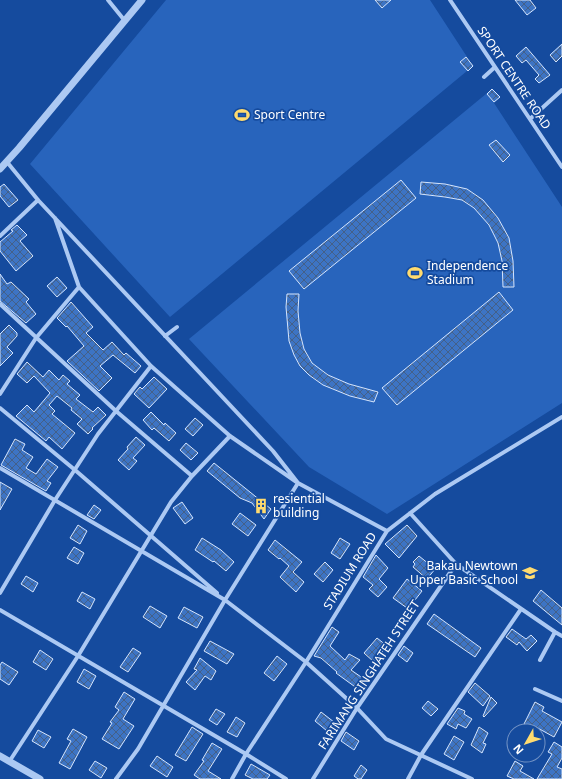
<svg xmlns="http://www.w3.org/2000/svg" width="562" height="779" font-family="'Noto Sans',sans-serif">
  <defs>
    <pattern id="building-cross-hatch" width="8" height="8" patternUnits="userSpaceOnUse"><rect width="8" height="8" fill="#3d74c4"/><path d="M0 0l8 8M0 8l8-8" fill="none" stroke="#446088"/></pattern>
  </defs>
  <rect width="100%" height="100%" fill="#154b9e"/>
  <path fill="#2864bc" d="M166,0h264l43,66 -303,251 -140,-153z
    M492,89l8,8 -6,6 68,104v196l-175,111 -78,-47 -120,-128z"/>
  <path fill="url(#building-cross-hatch)" stroke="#d5e5fd" d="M375,0h16l-9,8z
    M515,0h15l6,8 -9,7z
    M562,44v12l-6,6 -6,-7z
    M526,47l24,28 -11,8 -4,-4 4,-4 -13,-15 -4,3 -6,-7z
    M466,57l7,9 -5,5 -8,-9z
    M492,89l8,8 -6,5 -7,-8z
    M496,140l14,15 -7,7 -14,-17z
    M401,180l15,18 -112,91 -15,-18z
    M421,182l24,2 22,5 16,11 15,18 11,20 4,23 1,26h-11l-1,-26 -4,-18 -9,-18 -15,-17 -12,-8 -17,-3 -25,-3z
    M4,184l14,16 -9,7 -9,-11v-9z
    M17,225l10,10 -7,6 13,15 -17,15 -16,-20v-9l13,-11 -2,-1z
    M0,274l7,10 4,-2 18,17 -3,3 10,12 -10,9 -26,-22z
    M57,277l10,11 -10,9 -10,-11z
    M499,292l14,18 -116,95 -15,-17z
    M287,294h12l-1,17 2,22 4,16 8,14 16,12 21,9 29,8 -4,10 -24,-6 -27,-11 -14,-10 -9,-9 -6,-11 -5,-14 -3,-34z
    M71,302l22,25 -7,6 17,17 9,-8 12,13 2,-2 15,13 -6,7 -22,-18 -13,11 12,12 -13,13 -32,-30 17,-15 -17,-20 -1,1 -9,-9z
    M9,325l8,8v3l-10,11 6,6 -13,13v-32z
    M27,362l16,15 6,-7 10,10 4,-5 7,6 -3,3 13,11 -4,4 17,13 5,-5 8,8 -14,13 1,1 -5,5 -11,-10 5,-5 -11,-9 1,-2 -15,-12 -8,9 6,6 -3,3 23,19 -13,16 -13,-12 -3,4 -30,-25 11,-11 7,7 16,-19 -16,-17 -7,7 -10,-9z
    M154,377l13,12 -18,19 -15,-14 6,-7 2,2z
    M151,412l13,13 1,-2 11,10 -7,8 -15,-13 -2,2 -9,-10z
    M195,418l8,7 -10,11 -8,-7z
    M136,437l9,8 -12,13 4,3 -8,9 -11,-10 10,-11 -1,-2z
    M15,439l10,5 -3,6 11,7 -7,11 10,6 11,-15 11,8 -11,14 4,2 -5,8 -45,-26z
    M186,443l12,10 -7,7 -11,-10z
    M214,463l57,46 -7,10 -12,-16 -12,-5 -33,-27z
    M0,482l12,7 -12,21z
    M182,502l11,16 -8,6 -12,-16z
    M94,505l7,5 -7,9 -7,-4z
    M240,513l16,12 -8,11 -16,-12z
    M78,525l9,6 -7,13 -10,-6z
    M407,525l10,11 -18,22 -14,-14z
    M202,538l19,12 13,12 -8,9 -12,-10 -1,1 -18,-12z
    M340,538l10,6 -10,15 -9,-6z
    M275,540l27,22 -9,10 11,10 -8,10 -16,-15 9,-11 -9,-8 -1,1 -11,-9z
    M74,547l10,6 -6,11 -11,-6z
    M376,555l12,13 -9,11 8,8 -9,10 -9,-8 4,-4 -10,-8z
    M419,556l16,13 -8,10 -14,-12 2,-3 -2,-2z
    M325,562l8,8 -10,12 -9,-8z
    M26,576l12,7 -5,9 -12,-8z
    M407,579l15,12 -7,9 -2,-1 -6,9 -14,-10z
    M541,590l21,18v17l-29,-24z
    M82,592l13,7 -5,10 -13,-8z
    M150,606l17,10 -7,12 -17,-11z
    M184,607l19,10 -6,11 -19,-10z
    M434,614l47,34 -6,9 -48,-33z
    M332,627l7,5 -9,14 15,14 4,-6 11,6 -9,10 13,9 -6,10 -22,-16 1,-1 -16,-14 -7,-2z
    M512,629l14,10 5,-4 6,6 -10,10 -8,-9 -2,3 -11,-8z
    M377,638l10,8 -13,16 -10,-9z
    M210,641l24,13 -7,10 -23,-13z
    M404,646l9,7 -6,9 -9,-7z
    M133,648l8,5 -13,19 -8,-5z
    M40,650l13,9 -7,11 -13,-8z
    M277,656l10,8 -13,17 -10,-8z
    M200,658l16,13 -5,9 -6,-4 -10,14 -9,-8 11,-12 -3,-1z
    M2,662l16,10 -9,13 -9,-6v-14z
    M84,669l12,7 -7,13 -12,-7z
    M475,683l15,13 -7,10 -15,-14z
    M124,692l11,7 -12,20 11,7 -15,23 -17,-10 10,-16 -2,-1 9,-12 -4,-3z
    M491,697l6,6 -13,14 -1,-1z
    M428,701l10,8 -7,7 -9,-8z
    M535,702l9,5 -2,4 20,11 -8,15 -20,-11 -1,3 -9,-5z
    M458,708l7,3 -1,3 8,5 -6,9 -8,-4 -2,5 -9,-5z
    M216,709l9,5 -8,11 -8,-5z
    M321,712l13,10 -7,9 -12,-10z
    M236,717l9,6 -8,14 -10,-5z
    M192,727l11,7 -17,27 -11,-6z
    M479,727l9,6 -5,10 3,1 -4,9 -11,-8z
    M73,729l14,8 -17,32 -11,-6 12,-22 -4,-2z
    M38,730l13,7 -7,11 -12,-7z
    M346,732l13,9 -5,9 -13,-9z
    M454,736l10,6 -10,18 -10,-6z
    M554,742l8,5v11l-5,9 5,2v10h-25l15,-25 -4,-2z
    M212,743l10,6 -14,22 13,8h-21l-6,-4 10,-14 -2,-1z
    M157,756l16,11 -6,10 -17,-11z
    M95,761l12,7 -6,10 -12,-8z
    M515,761l8,5 -3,5 14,8h-20l-7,-3z
    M251,764l19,11 -3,4h-14l-8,-4z
    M361,765l6,5 -6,9h-3l-4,-3z"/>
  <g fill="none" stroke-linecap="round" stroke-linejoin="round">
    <path stroke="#acc9f3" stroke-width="4" d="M108,0l17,21
      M450,0l112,167
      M484,77l11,-10
      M530,119l32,-29
      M7,162l31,38 235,251 25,32 89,48
      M55,218l24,69 72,79 79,70 68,47 -73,117 -87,149 -22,30
      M0,236l38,-36
      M0,304l116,107 76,65
      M165,336l12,-9
      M0,394l36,-56 43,-51
      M0,408l75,62 142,123
      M0,468l225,132 81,62 51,46 29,31 86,40
      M410,513l46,51 99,68 7,4
      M0,593l55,-93 43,-66 53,-68
      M0,610l246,144 40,25
      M540,660l15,-28
      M535,689l27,12
      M9,762l69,-106 93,-154 21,-26 38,-40
      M232,779l14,-25 60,-92 81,-131 48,-37 127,-77
      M313,779l44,-71 99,-144
      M408,779l13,-24 100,-146"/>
    <path stroke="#acc9f3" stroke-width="7" d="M0,169l19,-21 123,-148
      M0,756l40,23"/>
  </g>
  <defs>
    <g id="stadium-bare" transform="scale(1.2)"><path d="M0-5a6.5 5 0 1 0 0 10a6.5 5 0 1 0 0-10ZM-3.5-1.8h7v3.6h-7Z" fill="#ffdb6f" stroke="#154b9e" stroke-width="2.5" paint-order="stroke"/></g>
    <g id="building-bare" transform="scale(1.2)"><path d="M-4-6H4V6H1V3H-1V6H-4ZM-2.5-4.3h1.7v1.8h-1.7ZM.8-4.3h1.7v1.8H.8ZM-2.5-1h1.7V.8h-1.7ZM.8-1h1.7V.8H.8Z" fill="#ffdb6f" stroke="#154b9e" stroke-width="2.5" paint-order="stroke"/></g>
    <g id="school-bare" transform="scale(1.2)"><path d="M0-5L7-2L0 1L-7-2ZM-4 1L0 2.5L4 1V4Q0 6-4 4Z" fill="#ffdb6f" stroke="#154b9e" stroke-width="2.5" paint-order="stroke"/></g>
  </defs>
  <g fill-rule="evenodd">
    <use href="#stadium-bare" x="242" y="115"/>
    <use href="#stadium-bare" x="415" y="273"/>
    <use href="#building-bare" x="261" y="506"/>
    <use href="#school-bare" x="530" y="573"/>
  </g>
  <g text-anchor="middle" stroke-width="3.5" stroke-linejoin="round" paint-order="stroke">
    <g font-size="12" fill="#fff" stroke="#154b9e">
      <text transform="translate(514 78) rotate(56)" y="4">SPORT CENTRE ROAD</text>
      <text transform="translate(350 571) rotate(-58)" y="4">STADIUM ROAD</text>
      <text transform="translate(369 675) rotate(-57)" y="4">FARIMANG SINGHATEH STREET</text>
    </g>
    <g font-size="12" fill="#fff" stroke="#154b9e" text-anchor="start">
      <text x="254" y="119">Sport Centre</text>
      <text x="427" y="270">Independence<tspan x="427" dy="14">Stadium</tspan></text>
      <text x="273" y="503">resiential<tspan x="273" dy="14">building</tspan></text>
      <text x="518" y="570" text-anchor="end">Bakau Newtown<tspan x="518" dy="14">Upper Basic School</tspan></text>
    </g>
  </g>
  <g transform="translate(526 743) rotate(231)"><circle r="19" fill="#154b9e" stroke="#7393c5"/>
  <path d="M0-3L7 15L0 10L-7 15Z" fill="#ffdb6f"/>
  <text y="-6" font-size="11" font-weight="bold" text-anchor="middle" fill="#ffffff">N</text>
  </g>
</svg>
